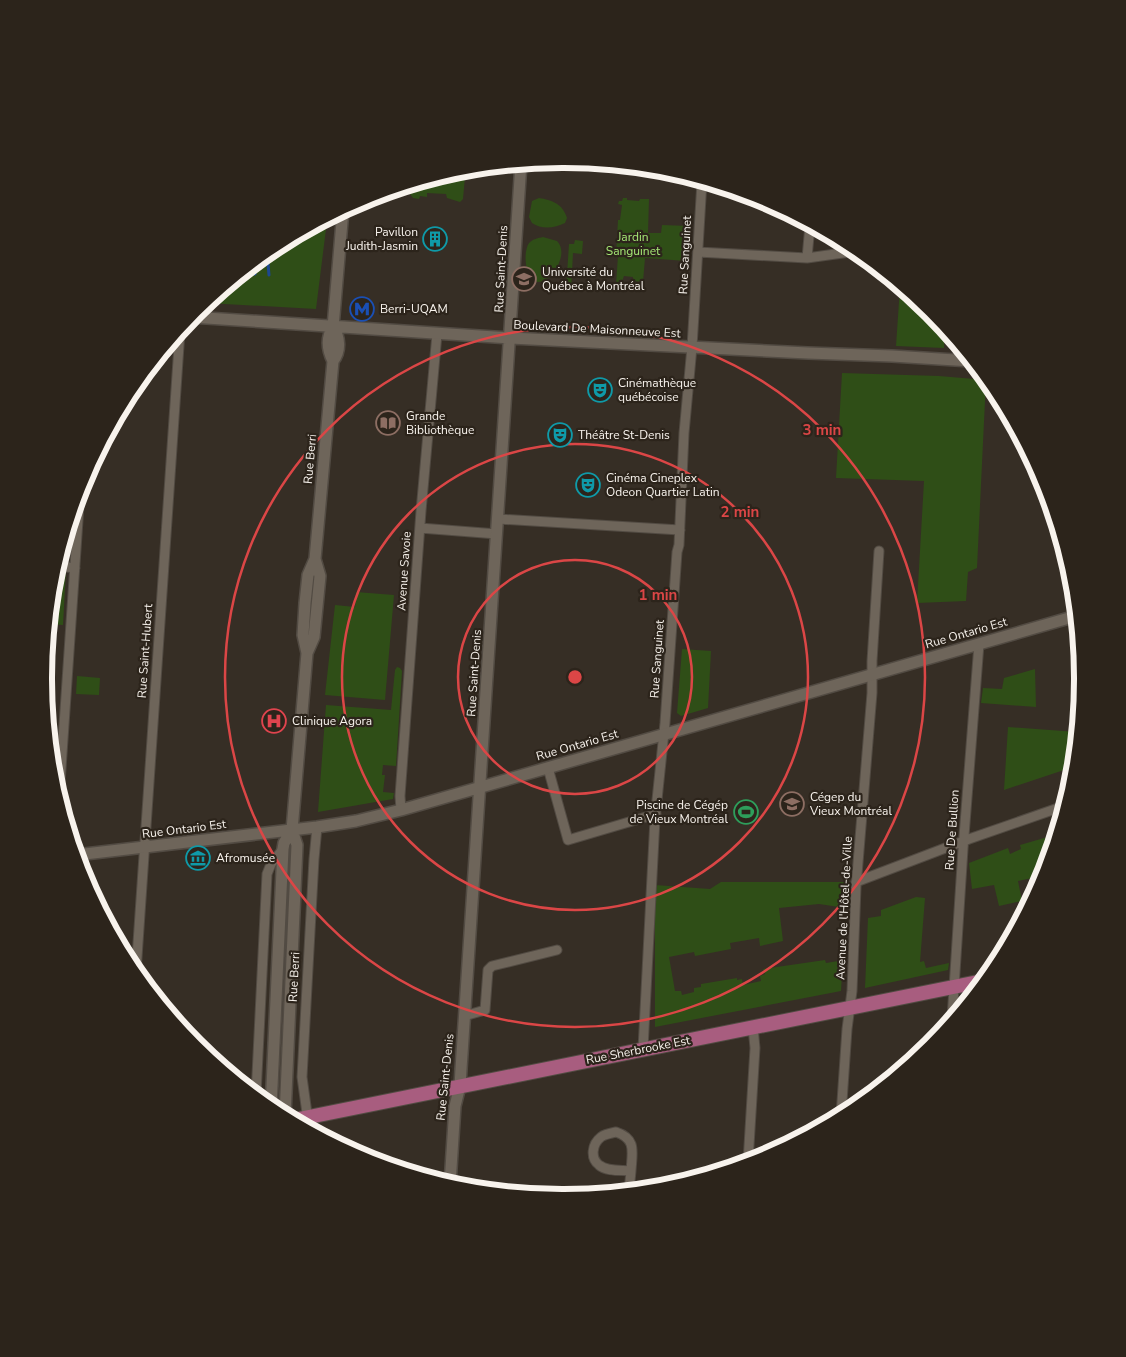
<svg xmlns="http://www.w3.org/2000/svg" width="1126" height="1357" font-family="'Nunito Sans',sans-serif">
  <rect width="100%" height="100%" fill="#362e25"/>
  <path fill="#2f4e17" d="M459,170v6l6,1 -2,22 -3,3 -13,-4 -1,-4 -19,-1v4l-7,-1 -1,3 -6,-1 -3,-4 1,-9z
    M539,198c13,2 24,6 28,20l-2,5c-10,5 -23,7 -33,0l-3,-6 3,-16z
    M623,198h4v2l12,1 1,-2h9l-1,34h13l1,-8 27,1 -3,35 -41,-3 -2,24 -10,-1v-4l-9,-1 -3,8h-5l2,-28 -2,-1 2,-35h2l2,-15 -4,-1 1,-3h3z
    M324,220l-1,9h3l-10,80 -110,-6 69,-56z
    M543,237l14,4c6,6 5,15 2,22 -2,6 -7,12 -12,16 -20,14 -26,-24 -18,-36 4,-4 9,-5 14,-6z
    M575,240l8,1 -1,13 -9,-1 -2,38 -5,-1 3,-46h5z
    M900,287l30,25 15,17 -1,19 -48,-2z
    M842,373l97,3 47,4 -9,188 -9,4 -2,29 -49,2 7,-122 -88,-3z
    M56,570h10l-3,55 -14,-1 5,-47z
    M356,592l38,3 -9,105 -60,-5 10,-90 20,2z
    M682,649l29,2 -3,57 -27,8 -4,-3z
    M397,667l3,1 2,3 -6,95 -13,-1 -1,10h3l-2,17 11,1 -1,6 -75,13 8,-107 65,5 4,-40z
    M1035,669l1,38 -55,-4 2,-15 19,1 2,-11z
    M77,676l23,2 -1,17 -23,-1z
    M1008,727l69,5 -4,35 -69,23z
    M1051,836l3,3 -15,45 -2,-7 -19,4 4,20 -23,5 -5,-21 -22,4 -3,-26 39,-15 2,6 11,-5 -1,-4z
    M721,882h126l-1,26 -27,-4 -40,4 4,33 -23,5 -1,-8 -29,5 1,6 -36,7 -1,-4 -25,5 6,34h6l1,4 12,-3v-4l7,-1v-3l36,-6v2l5,-1 1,6 18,-4 -1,-5 5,-2 -2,-5 62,-9 1,3 12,-2v-4l5,-1 -2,35 -186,36v-142l55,4z
    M916,897l9,1 -5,64 4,-1 2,7 23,-5 -1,7 -83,18 3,-70 13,-2v-6z"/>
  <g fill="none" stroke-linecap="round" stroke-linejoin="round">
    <path stroke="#1d4891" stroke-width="3" d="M265,254l3,10 1,11
      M253,264l2,10"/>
    <g stroke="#524b43" stroke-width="11">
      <path id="street" d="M698,252l109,6 50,-7
        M807,258l3,-33
        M498,519l182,11
        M420,528l77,6
        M57,566l18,2
        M548,768l20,72 88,-26
        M59,798l21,-307
        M401,810l-1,-14 21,-285 16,-177
        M856,882l113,-43 95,-33
        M136,972l44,-641
        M464,1016l21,-6 3,-40 4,-4 65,-16
        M952,1019l11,-170 16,-205
        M643,1049l12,-230 10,-96 12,-171 2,-7 5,-112 8,-86 10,-166
        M256,1095l11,-221 4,-10 12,-15
        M841,1116l6,-87 5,-38 4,-104 16,-194v-32l7,-110
        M309,1128l-7,-51 12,-218 3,-32
        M616,1132c21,7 16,20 15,39 -10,-1 -24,1 -32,-6 -9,-7 -7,-21 2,-28 4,-3 10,-4 15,-5z
        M748,1162l7,-114 -2,-21
        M629,1191l2,-20"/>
    </g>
    <g stroke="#524b43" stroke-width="14">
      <path id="secondary" d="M191,317l320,21 297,15 84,3 79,5
        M333,361c-6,-12 -7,-23 0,-34l10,-117
        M307,653l-4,-18 2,-32 3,-28 7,-16
        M76,855l241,-28 39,-6 45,-11 675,-194
        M271,1108l12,-259 1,-6 8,-13
        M285,1116l12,-271 -5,-15 15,-177 7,-16 6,-61 -5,-17 18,-198c8,-10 7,-24 0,-34
        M450,1184l5,-78 5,-20 1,-17 60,-906"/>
    </g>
    <g stroke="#524b43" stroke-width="16">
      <path id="primary" d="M294,1120l689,-139"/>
    </g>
    <use href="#street" stroke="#6e655a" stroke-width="9"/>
    <use href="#secondary" stroke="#6e655a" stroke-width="11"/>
    <use href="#primary" stroke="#a85d7f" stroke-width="14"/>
  </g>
  <g fill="none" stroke="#db4646" stroke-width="2.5">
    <circle cx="575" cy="677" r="117"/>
    <circle cx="575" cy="677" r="233"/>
    <circle cx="575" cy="677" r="350"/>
  </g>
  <defs>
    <g id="building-ring" transform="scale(1.25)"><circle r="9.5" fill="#2c241b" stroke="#0f9aa8" stroke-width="1.5"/><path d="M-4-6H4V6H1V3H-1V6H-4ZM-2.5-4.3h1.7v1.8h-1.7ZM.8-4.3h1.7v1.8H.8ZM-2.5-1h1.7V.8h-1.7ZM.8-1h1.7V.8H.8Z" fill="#0f9aa8"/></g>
    <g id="university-ring" transform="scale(1.25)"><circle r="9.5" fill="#2c241b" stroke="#8d6e63" stroke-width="1.5"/><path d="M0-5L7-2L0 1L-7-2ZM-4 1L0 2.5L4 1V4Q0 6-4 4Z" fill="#8d6e63"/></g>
    <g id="metro-ring" transform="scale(1.25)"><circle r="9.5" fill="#2c241b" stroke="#1a4fb4" stroke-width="1.5"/><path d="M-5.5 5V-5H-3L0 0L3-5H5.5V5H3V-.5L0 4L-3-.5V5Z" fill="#1a4fb4"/></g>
    <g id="theatre-ring" transform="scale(1.25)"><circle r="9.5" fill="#2c241b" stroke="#0f9aa8" stroke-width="1.5"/><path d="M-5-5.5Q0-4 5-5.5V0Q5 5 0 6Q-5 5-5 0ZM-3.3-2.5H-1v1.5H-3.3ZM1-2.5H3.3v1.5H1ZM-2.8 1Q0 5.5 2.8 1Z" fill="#0f9aa8"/></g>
    <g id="library-ring" transform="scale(1.25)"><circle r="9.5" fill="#2c241b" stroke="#8d6e63" stroke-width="1.5"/><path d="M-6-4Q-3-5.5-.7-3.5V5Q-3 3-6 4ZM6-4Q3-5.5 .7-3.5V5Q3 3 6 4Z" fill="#8d6e63"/></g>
    <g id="hospital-ring" transform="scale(1.25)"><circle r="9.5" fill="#2c241b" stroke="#e0444e" stroke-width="1.5"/><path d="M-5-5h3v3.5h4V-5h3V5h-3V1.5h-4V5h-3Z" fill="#e0444e"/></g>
    <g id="stadium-ring" transform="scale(1.25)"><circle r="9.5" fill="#2c241b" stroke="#2e9e5b" stroke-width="1.5"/><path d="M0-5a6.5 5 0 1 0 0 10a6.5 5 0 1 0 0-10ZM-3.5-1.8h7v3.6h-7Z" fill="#2e9e5b"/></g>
    <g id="museum-ring" transform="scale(1.25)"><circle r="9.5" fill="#2c241b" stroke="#0f9aa8" stroke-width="1.5"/><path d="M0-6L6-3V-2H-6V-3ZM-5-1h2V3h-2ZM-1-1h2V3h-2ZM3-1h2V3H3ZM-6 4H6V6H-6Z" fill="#0f9aa8"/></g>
  </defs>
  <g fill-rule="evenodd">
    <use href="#building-ring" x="435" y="239"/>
    <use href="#university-ring" x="524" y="279"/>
    <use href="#metro-ring" x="362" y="309"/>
    <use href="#theatre-ring" x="600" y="390"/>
    <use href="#library-ring" x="388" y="423"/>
    <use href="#theatre-ring" x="560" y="435"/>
    <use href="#theatre-ring" x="588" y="485"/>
    <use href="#hospital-ring" x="274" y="721"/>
    <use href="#university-ring" x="792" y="804"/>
    <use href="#stadium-ring" x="746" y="812"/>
    <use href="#museum-ring" x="198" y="858"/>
  </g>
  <g text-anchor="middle" stroke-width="4.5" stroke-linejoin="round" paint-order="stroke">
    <g font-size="12" fill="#f8f3ed" stroke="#2c241b" text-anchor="start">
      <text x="418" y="236" text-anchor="end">Pavillon<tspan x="418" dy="14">Judith-Jasmin</tspan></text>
      <text x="542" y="276">Université du<tspan x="542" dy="14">Québec à Montréal</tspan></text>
      <text x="380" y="313">Berri-UQAM</text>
      <text x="618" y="387">Cinémathèque<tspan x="618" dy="14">québécoise</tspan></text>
      <text x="406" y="420">Grande<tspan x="406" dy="14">Bibliothèque</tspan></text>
      <text x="578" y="439">Théâtre St-Denis</text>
      <text x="606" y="482">Cinéma Cineplex<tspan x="606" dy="14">Odeon Quartier Latin</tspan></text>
      <text x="292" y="725">Clinique Agora</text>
      <text x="810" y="801">Cégep du<tspan x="810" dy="14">Vieux Montréal</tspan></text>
      <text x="728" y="809" text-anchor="end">Piscine de Cégép<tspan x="728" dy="14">de Vieux Montréal</tspan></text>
      <text x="216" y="862">Afromusée</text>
    </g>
    <g font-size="12" fill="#a4e675" stroke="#2c241b">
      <text x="633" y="241">Jardin<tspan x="633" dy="14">Sanguinet</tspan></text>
    </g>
    <g font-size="12" fill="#f8f3ed" stroke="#2c241b">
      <text transform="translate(685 255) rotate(-87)" y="4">Rue Sanguinet</text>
      <text transform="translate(501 269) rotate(-87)" y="4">Rue Saint-Denis</text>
      <text transform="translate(597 329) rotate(3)" y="4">Boulevard De Maisonneuve Est</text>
      <text transform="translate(310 459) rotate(-85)" y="4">Rue Berri</text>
      <text transform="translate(404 571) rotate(-86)" y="4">Avenue Savoie</text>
      <text transform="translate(966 633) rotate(-16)" y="4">Rue Ontario Est</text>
      <text transform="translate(145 651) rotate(-86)" y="4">Rue Saint-Hubert</text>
      <text transform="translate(657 659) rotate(-86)" y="4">Rue Sanguinet</text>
      <text transform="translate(474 673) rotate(-86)" y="4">Rue Saint-Denis</text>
      <text transform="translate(577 745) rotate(-16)" y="4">Rue Ontario Est</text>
      <text transform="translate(184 829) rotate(-7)" y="4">Rue Ontario Est</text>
      <text transform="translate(952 830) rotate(-86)" y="4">Rue De Bullion</text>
      <text transform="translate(844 908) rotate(-87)" y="4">Avenue de l'Hôtel-de-Ville</text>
      <text transform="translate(294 977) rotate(-87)" y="4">Rue Berri</text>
      <text transform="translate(638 1050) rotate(-11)" y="4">Rue Sherbrooke Est</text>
      <text transform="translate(445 1077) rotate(-84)" y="4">Rue Saint-Denis</text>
    </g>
  </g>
  <path d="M0 0H1126V1357H0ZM562 168H564A510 510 0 0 1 1074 678V679A510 510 0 0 1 564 1189H562A510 510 0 0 1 52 679V678A510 510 0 0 1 562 168Z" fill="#2c241b" fill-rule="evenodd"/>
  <path fill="none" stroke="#f8f3ed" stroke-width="6" d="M562 168H564A510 510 0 0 1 1074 678V679A510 510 0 0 1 564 1189H562A510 510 0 0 1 52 679V678A510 510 0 0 1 562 168Z"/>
  <circle cx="575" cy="677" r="8" fill="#db4646" stroke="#2c241b" stroke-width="2.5"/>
  <g font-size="15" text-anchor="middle" font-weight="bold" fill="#db4646" stroke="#2c241b" stroke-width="4.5" stroke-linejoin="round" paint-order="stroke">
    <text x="822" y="435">3 min</text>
    <text x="740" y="517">2 min</text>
    <text x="658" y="600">1 min</text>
  </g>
</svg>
